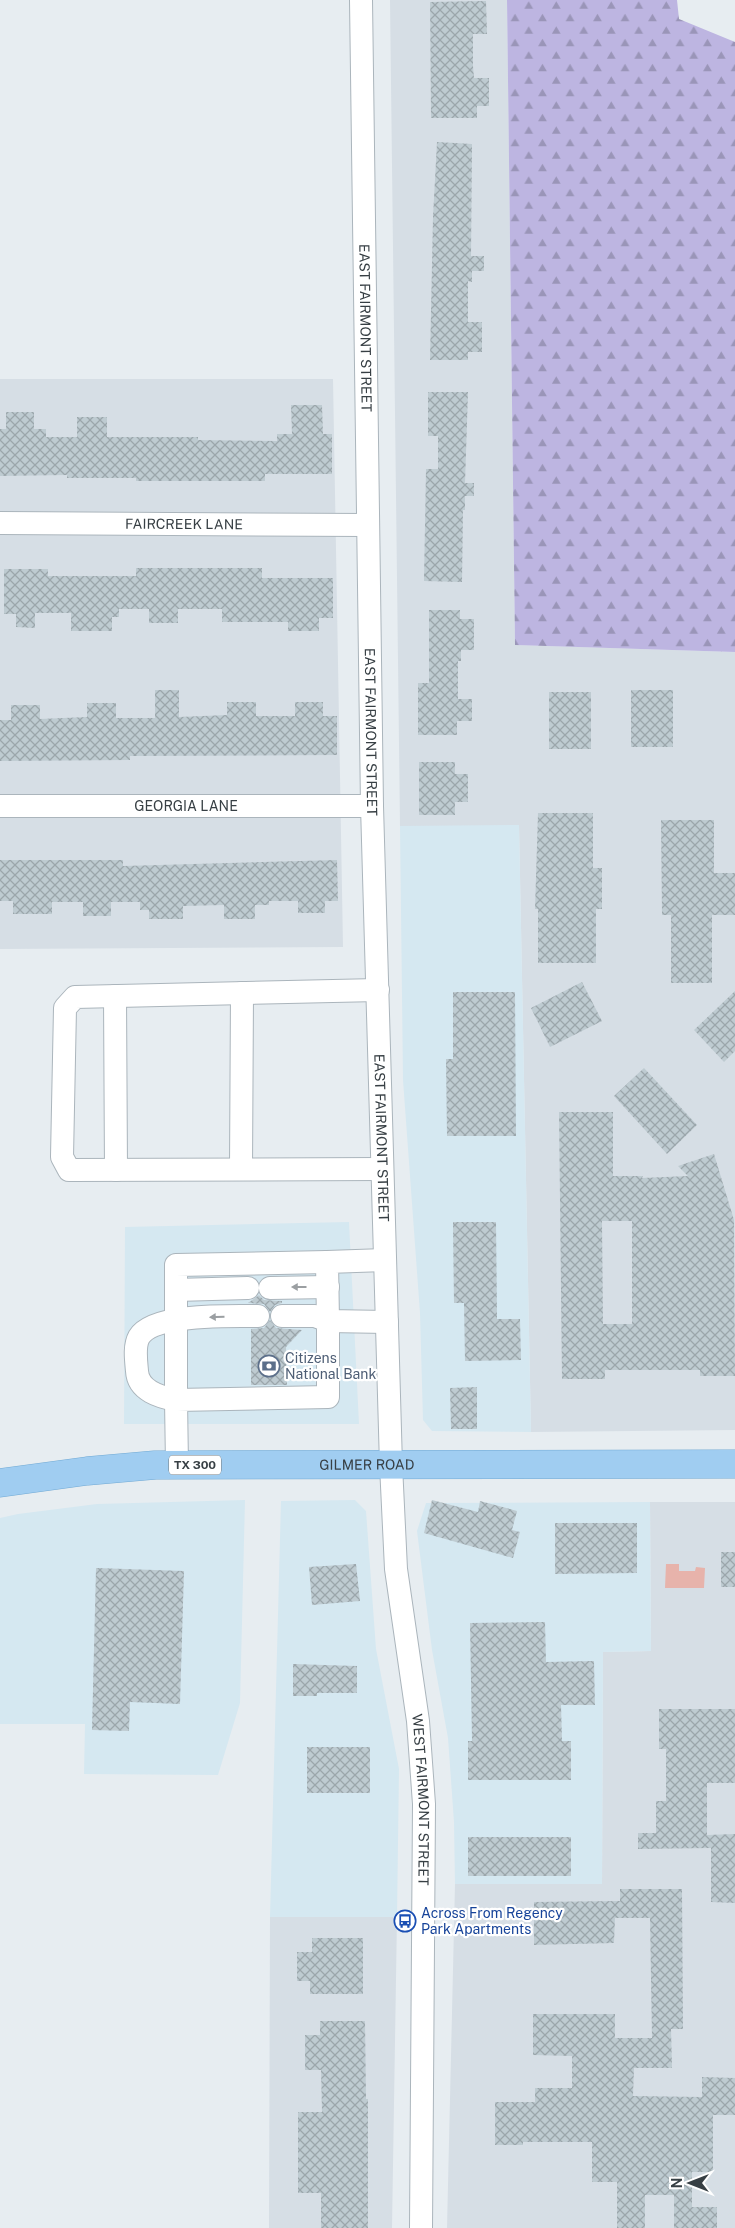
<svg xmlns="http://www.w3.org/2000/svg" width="735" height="2228" font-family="'Public Sans',sans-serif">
  <defs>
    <pattern id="forest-firs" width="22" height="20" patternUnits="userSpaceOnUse" patternTransform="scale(1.25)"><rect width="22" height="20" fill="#bdb5e1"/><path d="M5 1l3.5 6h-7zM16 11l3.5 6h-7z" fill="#9a95b8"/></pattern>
    <pattern id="building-cross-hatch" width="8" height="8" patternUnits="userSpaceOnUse" patternTransform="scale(1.25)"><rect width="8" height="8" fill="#becbd1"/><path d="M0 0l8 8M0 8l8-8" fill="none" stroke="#9ba6ab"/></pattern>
  </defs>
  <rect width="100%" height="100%" fill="#e7edf1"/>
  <path fill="#d6dee5" d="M390,0h117l8,645 220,7v778l-204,2 -12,-606h-119z
    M0,379h333l10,568 -343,2z
    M650,1502h85v726h-288l8,-344h147l1,-232 48,-1z
    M270,1917h127l-5,311h-123z"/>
  <path fill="#d5e8f1" d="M519,825l12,607 -99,-1 -9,-11 -3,-107 -17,-233 -3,-254z
    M349,1222l10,202h-235l1,-197z
    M245,1500l-5,203 -22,72 -134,-1 1,-50h-85v-206l18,-4 79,-10z
    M355,1500l11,11 10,138 23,120 -2,148h-127l11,-416z
    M650,1502l1,149 -48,1 -1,232h-147l-1,-62 -6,-84 -16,-88 -15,-119 9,-28z"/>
  <path fill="url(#forest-firs)" d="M507,0h170l2,19 56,23v610l-220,-7z"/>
  <path fill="#e7b3ab" d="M666,1564h13v7h16l1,-4 9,1 -1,20h-39z"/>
  <path fill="url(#building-cross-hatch)" fill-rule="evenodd" d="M486,1l1,33h-14v32l1,12h15v28h-12v12h-46l-1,-116z
    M437,142l35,2 -1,112h13v15h-12v11l-4,-1v41h14v30h-14v8h-38l3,-143z
    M428,392h40l-3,91h9v13h-9v14h-2l-1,72 -38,-1 2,-112h12v-33h-10z
    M291,405h31l1,29h9v40h-67v7h-129v-3h-69v-3l-67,1v-47h6v-17h28v17h12v8h31v-20h30v20h91v3l79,1v-7h15z
    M136,568h126v10h71v40h-14v13h-31v-9h-66v-13h-44v14h-29v-14h-30v8h-7v14h-41v-18h-36v15l-19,-1v-13h-12v-45h44v7h88z
    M429,610h31v9h14v31h-13v11h-3v38h14v22h-15v14h-39v-52h11z
    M155,690h24v27l48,-2v-13h29v14h39v-14h28v14h14v39l-207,1v4l-130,1v-41h11v-15h29v14l47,-2v-14h29v15h39z
    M631,690h42v57h-42z
    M549,692h42v57h-42z
    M419,762h36v12h13v28h-13v13h-36z
    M538,813h55v55h9v41h-6v54h-58v-54h-3z
    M661,820h53v53h21v42h-23v68h-41v-68h-9z
    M0,860h123v6l214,-6 1,41h-13v12h-27v-12h-29v4h-14v14h-31v-14l-41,1v13h-34v-9h-9v-8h-29v14h-28v-14h-31v12h-39v-13h-13z
    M582,982l20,39 -52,26 -19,-39z
    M735,991v60l-11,11 -30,-32z
    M453,992h62l1,144h-69l-1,-77h7z
    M644,1068l53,57 -30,29 -53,-58z
    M559,1112h54v64h30l-1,2 46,-2 -10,-10 36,-12 20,66 1,156h-35v-6h-95v9h-43zM602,1221h30v103h-29z
    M453,1222h43l1,97h23l1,41 -56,1 -1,-58h-10z
    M259,1295l5,5 18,1v2l-7,2 -5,7 -6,-8 -16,-1z
    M270,1320l6,8 26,2 -16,17 1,38h-36v-56l13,-1z
    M477,1387v42h-26l-1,-41z
    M432,1500l46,12 2,-11 37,10 -5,19 8,2 -7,26 -89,-25z
    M555,1523h82v50l-82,1z
    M721,1552h14v35h-14z
    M356,1564l4,37 -48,4 -3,-38z
    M96,1568l88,3 -4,133 -50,-2 -1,29 -37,-1z
    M545,1622l1,40 48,-1 1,44h-34l1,36h9v39h-103v-39h4l-2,-118z
    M293,1664l64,2v27h-40v3h-24z
    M659,1709h76v74h-28v52l28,-1v69l-24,-1v-54l-73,1v-16h18v-32h10v-52h-7z
    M307,1747h63v46h-63z
    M468,1837h103v39h-103z
    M620,1889h62l1,140h-12l1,39h-38l-1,28 69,1v-20l33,1v37h-22v57h-21v35h25v21h-43v-33h-29v33h-28v-46h-25v-40h-69v3h-28v-43h40v-14h37v-32l-39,-1v-41h82v24h37l-2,-120h-35l-1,25 -80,2v-43l86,-1z
    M312,1938h51v56h-53v-13h-13v-29h15z
    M320,2021h45l1,78h2v129h-47v-35h-23v-81h24l-1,-42h-16v-35h15z"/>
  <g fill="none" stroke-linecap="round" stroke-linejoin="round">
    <g stroke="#abb5bc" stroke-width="24">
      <g id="minor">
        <path id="s1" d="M361,0l11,806 19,659 5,104 22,152 6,83 -3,424"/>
        <path id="s2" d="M0,523l368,2"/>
        <path id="s3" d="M0,806h372"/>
        <path d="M378,990l-303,7 -10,11 -3,149 7,13 313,-1"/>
        <path d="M115,996l1,174"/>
        <path d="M241,1169l1,-176"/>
        <path d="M385,1260l-58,2 1,59 59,1"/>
        <path d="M270,1288l58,-1"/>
        <path d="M176,1290l72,-2"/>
        <path d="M258,1316c-26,0 -105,-3 -119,21 -5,9 -3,23 -2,34 1,20 23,26 39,29 0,-45 0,-90 0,-135l151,-3"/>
        <path d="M177,1465l-1,-65 152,-3v-76l-13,-5h-33"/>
      </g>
    </g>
    <g stroke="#72aad4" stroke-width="29">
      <g id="major">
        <path id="s4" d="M0,1483l87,-12 68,-6 580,-1"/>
      </g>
    </g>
    <use href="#minor" stroke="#fff" stroke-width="22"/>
    <use href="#major" stroke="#a0cdf1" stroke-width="28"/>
  </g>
  <defs><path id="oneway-solid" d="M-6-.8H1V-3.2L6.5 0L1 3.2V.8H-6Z" transform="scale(1.25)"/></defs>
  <g fill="#9b9fa2">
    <use href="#oneway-solid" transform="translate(299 1287) rotate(180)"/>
    <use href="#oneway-solid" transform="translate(217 1317) rotate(178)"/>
  </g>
  <defs>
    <g id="bank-ring" transform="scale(1.125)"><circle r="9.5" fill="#fff" stroke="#5c6f8a" stroke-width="1.5"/><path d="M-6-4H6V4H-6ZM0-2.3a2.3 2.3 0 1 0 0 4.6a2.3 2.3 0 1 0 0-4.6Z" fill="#5c6f8a"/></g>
    <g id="bus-ring" transform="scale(1.125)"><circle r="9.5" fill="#fff" stroke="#1a4fb4" stroke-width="1.5"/><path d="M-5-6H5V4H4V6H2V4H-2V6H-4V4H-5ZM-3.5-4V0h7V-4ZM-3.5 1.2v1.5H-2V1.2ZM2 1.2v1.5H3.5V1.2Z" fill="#1a4fb4"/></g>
  </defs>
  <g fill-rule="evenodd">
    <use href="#bank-ring" x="269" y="1366"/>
    <use href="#bus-ring" x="405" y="1921"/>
  </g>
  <g text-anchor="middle" stroke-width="4.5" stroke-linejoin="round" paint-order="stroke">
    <rect fill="#fff" stroke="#73797c" stroke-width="1" x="169" y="1455.5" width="52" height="19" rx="4"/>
    <g font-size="12" font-weight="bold" fill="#373f44">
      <text x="195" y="1469">TX 300</text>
    </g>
    <g font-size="14" fill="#373f44" stroke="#fff">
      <text dy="5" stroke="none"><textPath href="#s1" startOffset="328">EAST FAIRMONT STREET</textPath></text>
      <text dy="5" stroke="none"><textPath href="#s2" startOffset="184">FAIRCREEK LANE</textPath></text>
      <text dy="5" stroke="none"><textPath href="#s1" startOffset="732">EAST FAIRMONT STREET</textPath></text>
      <text dy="5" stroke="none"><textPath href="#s3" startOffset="186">GEORGIA LANE</textPath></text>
      <text dy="5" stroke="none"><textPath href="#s1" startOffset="1138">EAST FAIRMONT STREET</textPath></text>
      <text dy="5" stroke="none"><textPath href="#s4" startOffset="368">GILMER ROAD</textPath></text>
      <text dy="5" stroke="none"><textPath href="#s1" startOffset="1802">WEST FAIRMONT STREET</textPath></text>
    </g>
    <g font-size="14" fill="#4e5e75" stroke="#fff" text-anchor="start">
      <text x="285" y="1363">Citizens<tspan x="285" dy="16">National Bank</tspan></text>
    </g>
    <g font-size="14" fill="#164399" stroke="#fff" text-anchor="start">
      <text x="421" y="1918">Across From Regency<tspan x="421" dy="16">Park Apartments</tspan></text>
    </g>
  </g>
  <g transform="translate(690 2183) rotate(270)" stroke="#ffffff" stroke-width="4" paint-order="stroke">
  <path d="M0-4L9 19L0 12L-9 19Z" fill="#373f44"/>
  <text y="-8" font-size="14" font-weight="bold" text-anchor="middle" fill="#373f44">N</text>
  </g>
</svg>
